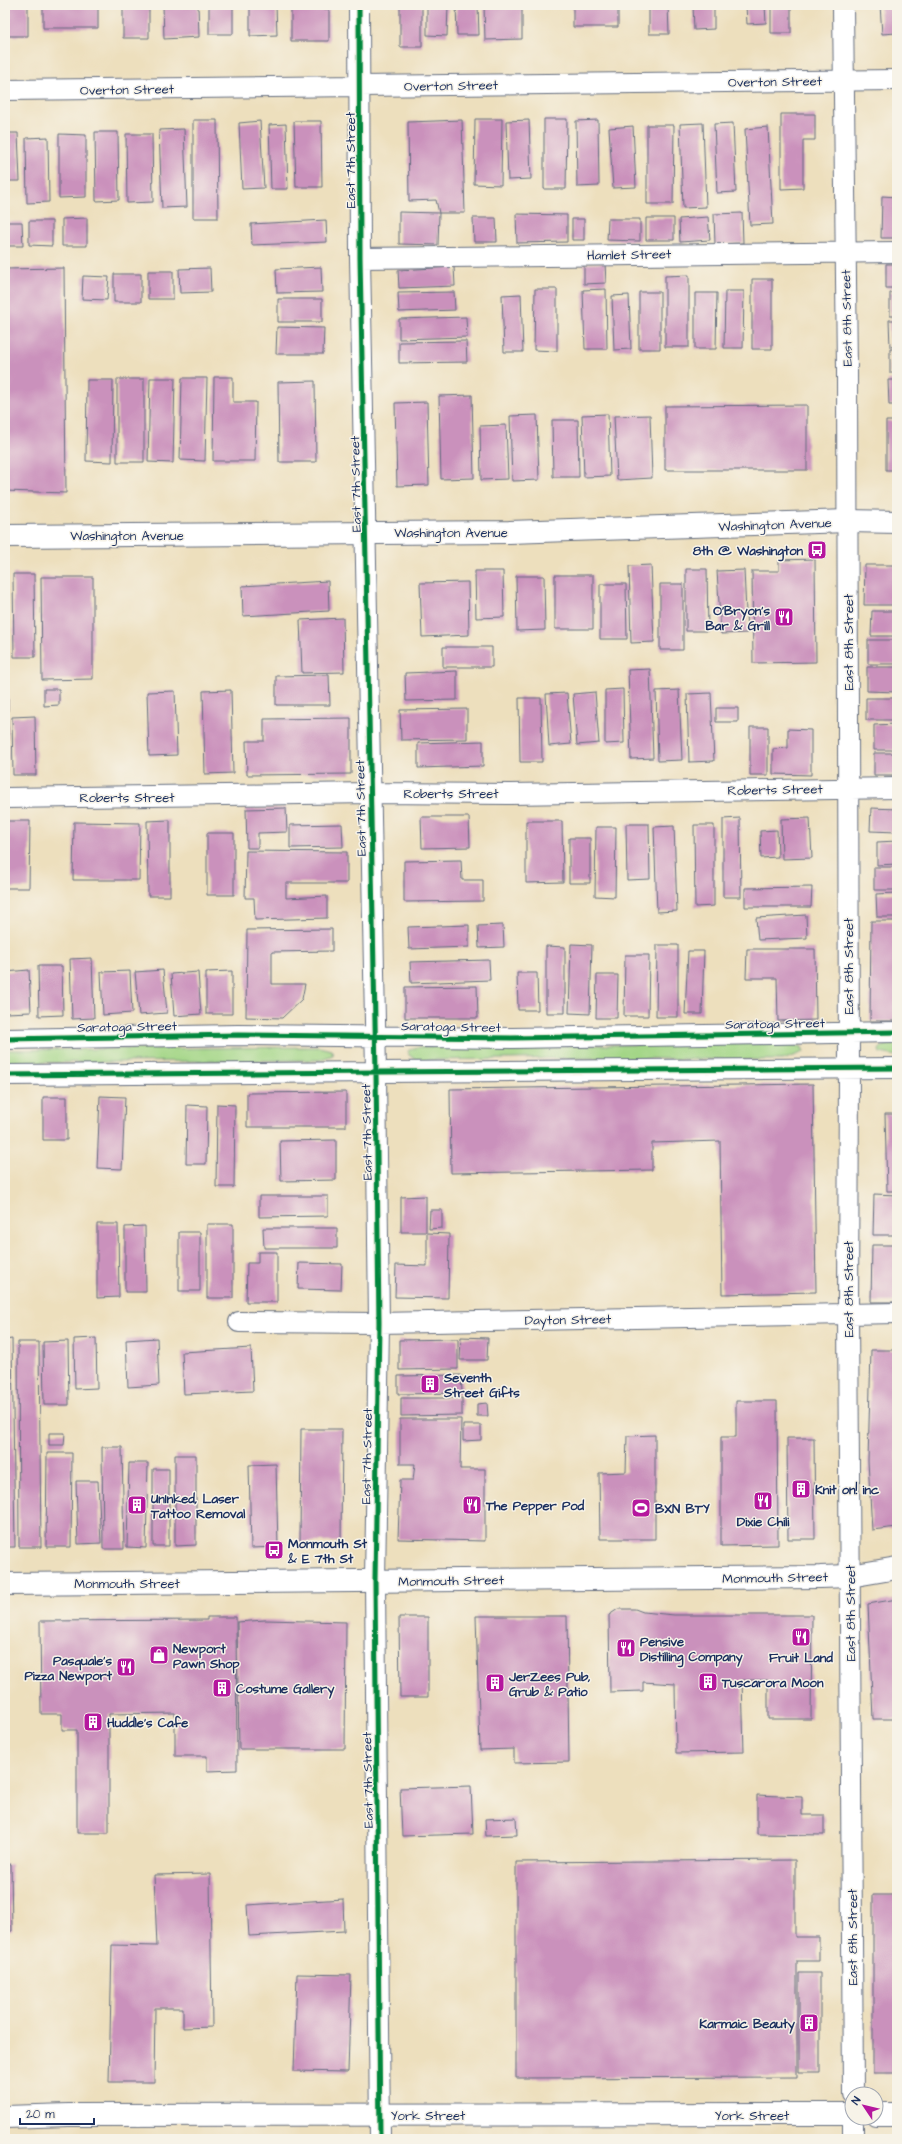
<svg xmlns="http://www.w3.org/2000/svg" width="902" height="2144" font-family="'Architects Daughter',sans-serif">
  <rect width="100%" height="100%" fill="#f7f3e8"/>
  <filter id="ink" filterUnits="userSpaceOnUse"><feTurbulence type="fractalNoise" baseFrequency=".025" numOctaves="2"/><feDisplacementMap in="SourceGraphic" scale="8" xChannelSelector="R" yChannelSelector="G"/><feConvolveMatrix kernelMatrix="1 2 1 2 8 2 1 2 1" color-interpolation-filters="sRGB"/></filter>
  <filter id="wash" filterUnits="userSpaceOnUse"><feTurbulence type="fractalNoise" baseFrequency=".012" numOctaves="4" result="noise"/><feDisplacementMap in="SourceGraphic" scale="16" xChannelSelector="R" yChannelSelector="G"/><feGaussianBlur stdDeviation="0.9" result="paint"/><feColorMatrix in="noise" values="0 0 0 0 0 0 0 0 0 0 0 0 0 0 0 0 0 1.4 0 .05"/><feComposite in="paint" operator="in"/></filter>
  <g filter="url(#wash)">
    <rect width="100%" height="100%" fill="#eddfbd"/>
    <path fill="#a3d686" stroke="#5f8272" d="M787,1043l15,4 2,5 -21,8 -195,-2 -163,2 -10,-1 -6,-4 -1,-4 5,-3 8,-1z
      M897,1043v13l-17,-3 -1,-3c4,-6 11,-7 18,-7z
      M319,1047l13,3 1,5 -14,5 -314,3v-13z"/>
    <g id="blocks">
      <path fill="#ca91bc" d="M5,5h23v31h-23z
        M43,5h55v23h-55z
        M123,5h26v33h-26z
        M163,5h35l1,32 -35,2z
        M209,5h24v29h-24z
        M250,5h26l1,30 -27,1z
        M400,5h22v42h-22z
        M427,5h21l-1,31 -20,-1z
        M456,5h22l1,30h-22z
        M484,5h38v34l-37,1z
        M573,5h45v22h-45z
        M649,5h19l1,29h-20z
        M693,5h21v24l-20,1z
        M746,5h19l1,18 -19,1z
        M771,5h20v28h-20z
        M880,5h17v28l-15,1z
        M291,9h38v32h-38z
        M781,114h34v26h-12v48l-22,1z
        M475,119h27l-1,66 -27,-1z
        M544,119h23l-1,70h-22z
        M193,120h24l1,98h-25z
        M462,120l3,93h-26l-3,-13 -27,1 -1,-79z
        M529,120l2,59 -23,1 -2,-59z
        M598,120l1,66 -22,1 -1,-66z
        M260,121l4,67 -22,1 -3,-66z
        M294,121h27l1,66h-26z
        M703,123l3,84 -23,1 -3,-84z
        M733,123l3,69 -19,1 -3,-69z
        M286,124l2,65h-17l-2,-64z
        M647,125h27l-1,79h-26z
        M633,126l3,61 -23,1 -4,-60z
        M768,127l5,97 -23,1 -5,-96z
        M184,129l3,78 -25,1 -3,-78z
        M95,132h23l1,68 -23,1z
        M5,133h13l2,48h-15z
        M59,134l27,1v62l-27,1z
        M126,134h26l1,68 -26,1z
        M48,137l1,65 -22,1 -1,-65z
        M882,196l15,1v41h-16z
        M399,212l40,1 -1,32 -39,-1z
        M742,213l1,30 -28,1 -1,-30z
        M516,214l51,1v27l-50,1z
        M708,217l2,23 -30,2 -1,-23z
        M87,218v28h-25v-27z
        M473,218h23l1,24h-23z
        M646,218h28v22h-28z
        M572,219h12v21h-12z
        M608,219h32v22l-33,-1z
        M326,220l1,22 -75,3 -1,-21z
        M29,221h23v25l-23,-1z
        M5,222h17l1,24h-18z
        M605,263l1,20 -22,1v-20z
        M886,264h11v24h-11z
        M321,267l1,25 -45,1 -1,-24z
        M454,267l1,19 -56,2 -1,-18z
        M64,268l2,225 -61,-2v-222z
        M210,268l1,24 -31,1 -1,-24z
        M148,271h25v28h-25z
        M114,274h27v28h-27z
        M689,275v72h-24v-71z
        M83,276l26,1 -2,23 -25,-1z
        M752,279h20v70h-20z
        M535,289h22v62l-23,-1z
        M606,289l1,60h-22l-2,-59z
        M725,291h19l-1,57h-19z
        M454,292l1,18 -56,2 -1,-19z
        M639,292h21v57h-21z
        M695,293h22l-1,56h-21z
        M890,293h7v23h-7z
        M521,294l2,58h-19l-2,-57z
        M629,295l2,54 -17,1 -2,-54z
        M278,299h44v23h-44z
        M466,317l1,20 -68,2v-20z
        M889,320h8v26l-7,1z
        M277,327l47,1 -1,26h-47z
        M466,341l1,21 -68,1v-21z
        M890,349h7v24h-7z
        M214,377h19v25h23l-1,59h-42z
        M150,378h25l-2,85 -25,-1z
        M182,378h25l-2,83 -25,-1z
        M117,379h27v83h-27z
        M87,380h26l-1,82 -26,-1z
        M888,380h9v25h-8z
        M315,381l1,81h-37l-1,-80z
        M472,395l2,83 -33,1 -2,-83z
        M427,402l2,83 -32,1 -2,-83z
        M807,405v65h-142v-64z
        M608,414l2,62 -26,1 -2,-62z
        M537,415l2,65 -27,1 -2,-65z
        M650,415l2,63 -35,2 -3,-64z
        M552,420h26l1,57h-26z
        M886,421h11v49h-11z
        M506,425l2,54 -27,1 -1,-54z
        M815,559l1,103 -63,1 -1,-92h27v-11z
        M651,565l3,77 -23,1 -2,-77z
        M865,565h32v40h-33z
        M686,569h21l1,62h-22z
        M744,570l3,63 -26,1 -4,-63z
        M475,571h28l1,46 -28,1z
        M13,574h21l1,83h-21z
        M555,575h38v54h-38z
        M516,576h28l1,54 -28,1z
        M41,577h52v102l-51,1z
        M328,581l1,30 -86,5 -1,-30z
        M468,582l1,53 -47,2 -2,-54z
        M600,584h26l1,55h-27z
        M660,584h23v66h-23z
        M872,611h25v25h-26z
        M5,614l2,40h-2z
        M343,618l1,54 -42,1 -2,-53z
        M868,640h29v24h-29z
        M443,647h49v20h-49z
        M867,667h30v25l-30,-1z
        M650,669l3,89 -22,1 -3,-89z
        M457,671v29l-51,1 -1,-28z
        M329,675l1,30h-54v-29z
        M5,689h3v70h-3z
        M44,689h15v16l-15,1z
        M623,689l1,54 -19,1v-54z
        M231,690l2,83 -28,1 -2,-83z
        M679,690l3,70 -24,1 -2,-70z
        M175,691l2,64 -28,1 -2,-64z
        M595,692l4,51 -22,2 -4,-51z
        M567,693l4,51 -22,2 -3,-52z
        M711,693l3,68 -25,1 -2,-68z
        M519,698h22l1,64h-22z
        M866,698h31v22h-31z
        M716,708h22v14h-22z
        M467,709v30l-66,1 -1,-30z
        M35,716l1,59h-23l-1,-58z
        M351,718v56l-104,1 -1,-34h18v-22z
        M897,724v26h-23v-25z
        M750,727h18v48h-18z
        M788,729l23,1v45l-38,-1v-25l15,-1z
        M483,741v25l-65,2v-25z
        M874,753h23v22h-23z
        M286,808l1,24 -29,1v15h-11l-1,-39z
        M871,808l26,1v23l-27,-1z
        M421,817h48l1,30 -48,1z
        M740,818l1,79h-18v-78z
        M810,818l2,40 -30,1 -1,-40z
        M170,820v76h-22l-1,-75z
        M5,821h25l-1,67h-24z
        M526,821h36l1,61 -37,1z
        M74,822l66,1 -1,57h-66z
        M342,824l1,23 -53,1v-23z
        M626,824h23l1,55 -23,1z
        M694,825h20v81l-19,1z
        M674,826l3,85 -20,1 -3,-85z
        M596,827h20l-1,70 -20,-1z
        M777,830l1,27 -17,1 -1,-27z
        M207,833h27v62h-27z
        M569,838h21v45h-21z
        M897,841v23l-20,1v-23z
        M246,851l101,1v31h-61v15l41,-2v22l-72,2 -1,-22h-9z
        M461,860l1,20h21v21l-79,1v-41z
        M874,867h23v23h-23z
        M812,887l-1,20h-66v-19z
        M897,893v24h-20l-1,-23z
        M806,915l1,23 -49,2 -2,-22z
        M871,921h26v100h-27z
        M469,925v22l-60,2 -1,-22z
        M503,925l1,22 -25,1 -1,-22z
        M332,929v22l-60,1v32h33l-3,15 -20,19 -36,-1 1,-87z
        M571,944l21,1 -2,69 -21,-1z
        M657,945h21v72h-22z
        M546,946l19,1v66h-19z
        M747,949h68l1,71 -38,1 -1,-43h-31z
        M688,951h16l-2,63h-17z
        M625,955h24l-1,61h-24z
        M92,958l2,60 -22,1 -2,-60z
        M489,960l1,20 -79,3 -1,-21z
        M38,966h24l1,49 -24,1z
        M29,970l2,42 -25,1 -1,-41z
        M163,970l4,43 -28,2 -4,-43z
        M130,971l2,42 -29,2 -2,-43z
        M232,971v43h-26v-42z
        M198,972l3,42 -27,2 -3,-42z
        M517,973h20l1,37h-20z
        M597,975h21l-1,43h-21z
        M477,986l1,32h-73v-31z
        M813,1084l3,208 -94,2 -2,-153 -68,2v27l-201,3 -1,-84z
        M346,1092v35h-99v-34z
        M100,1096l25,1 -3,72 -25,-1z
        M43,1097h24v43h-24z
        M217,1104l18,1 -1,82h-18z
        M187,1105l20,1 -1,58h-20z
        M885,1114h12v77h-10z
        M336,1140v40l-55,1 -1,-40z
        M874,1194l23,1v40h-24z
        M259,1196h69v20l-69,1z
        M426,1196v36h-25v-35z
        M430,1210h12v18l-13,1z
        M97,1224h21l1,73 -22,1z
        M207,1224h26v74h-26z
        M145,1226l1,66h-21v-65z
        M263,1228h74v20h-73z
        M179,1232h21v59h-21z
        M427,1233l22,1 -1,64 -53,-1 1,-32 31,1z
        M872,1245h25v57h-26z
        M258,1252h19v50h-31l1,-39h11z
        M299,1263l43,1 -1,26 -43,-1z
        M461,1337l27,1 -1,22h-27z
        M96,1338l1,50 -22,1 -1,-50z
        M157,1338l2,47 -31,2 -2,-47z
        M12,1339l3,208h-10v-207z
        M458,1339v30l-59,1v-30z
        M68,1341l1,64h-25l-1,-63z
        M18,1342h21l2,205h-22z
        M251,1348l2,43 -69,3 -2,-42z
        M871,1350h26v177l-25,3 -4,-69z
        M461,1375l1,18 -64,1v-18z
        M401,1398h61v17l-61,1z
        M736,1401h41l1,144 -57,1v-109h15z
        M487,1403l1,13h-11v-12z
        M400,1419h61l-1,50h25v72l-87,-2 2,-59h13l2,-16h-15z
        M463,1425h18v15l-18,1z
        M301,1429h41l-1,113h-41z
        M49,1433h16l-1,12h-15z
        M655,1435v104h-55l-1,-66 27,-1 1,-36z
        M787,1438h27l1,101h-27z
        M102,1447h20l2,102h-21z
        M47,1453h25l-1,94h-25z
        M175,1455h21v90l-21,1z
        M129,1463h19l-2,85 -19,-1z
        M276,1464l2,83 -27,1 -2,-83z
        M153,1469h16v77h-16z
        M76,1481h22l3,62 -23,1z
        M897,1599v120h-24l-5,-115z
        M618,1609h17l8,3 31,3h138l-1,104h-43v-39h-26l2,72 -68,1 -1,-69 -32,-2v9l-33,1 -1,-77z
        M476,1616h91l2,146 -55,1v-14l-34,1z
        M207,1617h29l1,153 -30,1v-15h-32v-43l-66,1v119h-32v-103h-15v-16h-21l-1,-93 167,-1z
        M399,1617h29v80h-28z
        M265,1620l81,2 -1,127h-106l-2,-127z
        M471,1786l2,48 -71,2 -2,-48z
        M757,1795l45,2v18h22v20l-67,-1z
        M516,1818l1,17 -31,1 -1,-17z
        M795,1860v77h24v24h-22v116l-281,1v-216z
        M11,1864l1,67h-7v-66z
        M210,1874l2,153 -29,1v-20h-28l-1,74h-45l3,-137 45,1 -3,-71z
        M873,1895h24v178h-24z
        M343,1899l1,32 -95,5 -2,-31z
        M799,1973h21v99h-21z
        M297,1974l54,1 -3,97 -54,-1z"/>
    </g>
  </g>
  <g filter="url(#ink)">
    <use href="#blocks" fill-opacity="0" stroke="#646d7f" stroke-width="1"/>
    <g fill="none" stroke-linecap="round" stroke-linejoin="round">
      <g stroke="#646d7f" stroke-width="22">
        <path id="minor" d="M359,5l1,253 16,814 3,251 -4,258 5,558
          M843,5l4,365 2,698 -1,245 5,781
          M5,90l892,-10
          M360,258l537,-6
          M5,798l366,-5 139,1 387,-6
          M5,1039l233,-4 274,3 385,-6
          M5,1075l892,-7
          M239,1322l140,1 518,-10
          M853,2139v-21"/>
      </g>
      <g stroke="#646d7f" stroke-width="24">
        <path id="tertiary" d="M5,536l504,-4 339,-11 49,1"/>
      </g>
      <g stroke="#646d7f" stroke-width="24">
        <path id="primary" d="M5,1584l815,-7 30,-1 47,-8
          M876,2114h21
          M5,2117l64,-2 783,-1"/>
      </g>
      <use href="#minor" stroke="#fff" stroke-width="20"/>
      <use href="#tertiary" stroke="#fff" stroke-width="22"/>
      <use href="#primary" stroke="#fff" stroke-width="22"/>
      <g stroke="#f7f3e8" stroke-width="8">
        <path id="cycleway" d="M359,5l1,253 16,814 3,251 -4,258 5,558
          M5,1039l233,-4 274,3 385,-6
          M5,1075l892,-7"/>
      </g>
      <use href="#cycleway" stroke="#00873e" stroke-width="5"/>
    </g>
  </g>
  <defs>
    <g id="bus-square" transform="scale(1)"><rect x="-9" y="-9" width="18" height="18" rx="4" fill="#b5179e" stroke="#f7f3e8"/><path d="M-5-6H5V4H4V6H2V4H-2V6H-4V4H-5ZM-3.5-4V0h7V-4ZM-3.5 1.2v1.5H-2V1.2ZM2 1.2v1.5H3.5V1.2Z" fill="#fff"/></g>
    <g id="restaurant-square" transform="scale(1)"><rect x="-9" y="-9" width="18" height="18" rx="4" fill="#b5179e" stroke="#f7f3e8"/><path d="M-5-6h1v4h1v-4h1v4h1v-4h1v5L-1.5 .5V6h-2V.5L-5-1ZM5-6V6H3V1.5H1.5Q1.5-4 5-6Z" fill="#fff"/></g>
    <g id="building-square" transform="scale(1)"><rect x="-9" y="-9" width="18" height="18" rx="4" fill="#b5179e" stroke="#f7f3e8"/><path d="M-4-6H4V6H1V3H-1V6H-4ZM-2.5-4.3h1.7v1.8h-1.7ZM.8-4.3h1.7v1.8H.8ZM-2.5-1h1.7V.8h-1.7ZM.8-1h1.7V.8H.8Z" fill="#fff"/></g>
    <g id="stadium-square" transform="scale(1)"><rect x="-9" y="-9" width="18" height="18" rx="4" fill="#b5179e" stroke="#f7f3e8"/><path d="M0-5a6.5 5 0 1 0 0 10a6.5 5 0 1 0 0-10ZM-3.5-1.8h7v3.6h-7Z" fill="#fff"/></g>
    <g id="shop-square" transform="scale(1)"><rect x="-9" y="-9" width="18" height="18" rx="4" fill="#b5179e" stroke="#f7f3e8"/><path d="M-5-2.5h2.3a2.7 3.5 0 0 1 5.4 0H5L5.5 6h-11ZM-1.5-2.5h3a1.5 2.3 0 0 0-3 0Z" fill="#fff"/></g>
  </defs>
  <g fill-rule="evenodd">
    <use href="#bus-square" x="817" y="550"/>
    <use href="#restaurant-square" x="784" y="617"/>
    <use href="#building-square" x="430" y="1384"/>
    <use href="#building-square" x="801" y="1489"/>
    <use href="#restaurant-square" x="763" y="1501"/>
    <use href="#building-square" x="137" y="1505"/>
    <use href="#restaurant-square" x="472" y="1505"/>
    <use href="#stadium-square" x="641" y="1508"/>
    <use href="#bus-square" x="274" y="1550"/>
    <use href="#restaurant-square" x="801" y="1637"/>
    <use href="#restaurant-square" x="626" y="1648"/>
    <use href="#shop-square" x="159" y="1655"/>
    <use href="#restaurant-square" x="126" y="1667"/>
    <use href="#building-square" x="708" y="1682"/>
    <use href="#building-square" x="495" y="1683"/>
    <use href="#building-square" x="222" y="1688"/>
    <use href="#building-square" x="93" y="1722"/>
    <use href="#building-square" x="809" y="2023"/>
  </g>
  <g text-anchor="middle" stroke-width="3" stroke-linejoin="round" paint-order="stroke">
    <g font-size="13" fill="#1b2f5e" stroke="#f7f3e8">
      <text transform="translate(775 81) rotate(-1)" y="5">Overton Street</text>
      <text transform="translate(451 85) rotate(-1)" y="5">Overton Street</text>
      <text transform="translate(127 89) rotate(-1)" y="5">Overton Street</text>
      <text transform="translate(350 160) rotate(-90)" y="5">East 7th Street</text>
      <text transform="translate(629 254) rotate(-1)" y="5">Hamlet Street</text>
      <text transform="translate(846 318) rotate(-91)" y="5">East 8th Street</text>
      <text transform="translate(355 484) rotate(-91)" y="5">East 7th Street</text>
      <text transform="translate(775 524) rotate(-2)" y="5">Washington Avenue</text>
      <text x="451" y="537">Washington Avenue</text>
      <text x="127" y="540">Washington Avenue</text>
      <text transform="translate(848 642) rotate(-90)" y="5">East 8th Street</text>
      <text transform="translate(775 789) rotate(-1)" y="5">Roberts Street</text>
      <text x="451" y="798">Roberts Street</text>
      <text x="127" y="802">Roberts Street</text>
      <text transform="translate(360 808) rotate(-91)" y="5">East 7th Street</text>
      <text transform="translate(848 966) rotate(-90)" y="5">East 8th Street</text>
      <text transform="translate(775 1023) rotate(-1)" y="5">Saratoga Street</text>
      <text transform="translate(127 1026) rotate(-1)" y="5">Saratoga Street</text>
      <text transform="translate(451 1026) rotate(1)" y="5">Saratoga Street</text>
      <text transform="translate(366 1132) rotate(-91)" y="5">East 7th Street</text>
      <text transform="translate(848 1289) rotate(-90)" y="5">East 8th Street</text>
      <text transform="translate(568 1319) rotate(-1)" y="5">Dayton Street</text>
      <text transform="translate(366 1456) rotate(-89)" y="5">East 7th Street</text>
      <text transform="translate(775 1577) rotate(-1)" y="5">Monmouth Street</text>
      <text transform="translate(451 1580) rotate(-1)" y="5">Monmouth Street</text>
      <text x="127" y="1588">Monmouth Street</text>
      <text transform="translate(850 1613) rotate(-90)" y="5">East 8th Street</text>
      <text transform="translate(367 1780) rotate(-91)" y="5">East 7th Street</text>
      <text transform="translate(852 1937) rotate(-90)" y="5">East 8th Street</text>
      <text x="428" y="2120">York Street</text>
      <text x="752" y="2120">York Street</text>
    </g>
    <g font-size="13" font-weight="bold" fill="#1b2f5e" stroke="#f7f3e8" text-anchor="start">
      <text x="803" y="555" text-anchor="end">8th @ Washington</text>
      <text x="770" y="615" text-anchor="end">O'Bryon's<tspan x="770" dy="15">Bar &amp; Grill</tspan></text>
      <text x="444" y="1382">Seventh<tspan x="444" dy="15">Street Gifts</tspan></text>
      <text x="815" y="1494">Knit on! inc</text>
      <text x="151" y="1503">UnInked, Laser<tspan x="151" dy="15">Tattoo Removal</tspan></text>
      <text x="486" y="1510">The Pepper Pod</text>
      <text x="655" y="1513">BXN BTY</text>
      <text x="763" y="1526" text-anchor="middle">Dixie Chili</text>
      <text x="288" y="1548">Monmouth St<tspan x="288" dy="15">&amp; E 7th St</tspan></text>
      <text x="640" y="1646">Pensive<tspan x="640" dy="15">Distilling Company</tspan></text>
      <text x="173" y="1653">Newport<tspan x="173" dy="15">Pawn Shop</tspan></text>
      <text x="801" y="1662" text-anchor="middle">Fruit Land</text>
      <text x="112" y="1665" text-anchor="end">Pasquale's<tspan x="112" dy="15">Pizza Newport</tspan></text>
      <text x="509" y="1681">JerZees Pub,<tspan x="509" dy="15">Grub &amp; Patio</tspan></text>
      <text x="722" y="1687">Tuscarora Moon</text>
      <text x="236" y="1693">Costume Gallery</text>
      <text x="107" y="1727">Huddle's Cafe</text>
      <text x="795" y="2028" text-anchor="end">Karmaic Beauty</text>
    </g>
  </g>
  <rect width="902" height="2144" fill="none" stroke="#f7f3e8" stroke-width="20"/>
  <g transform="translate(864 2106) rotate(305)"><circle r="19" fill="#f7f3e8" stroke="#9fa5b1"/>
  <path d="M0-3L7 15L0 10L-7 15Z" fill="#b5179e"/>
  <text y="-6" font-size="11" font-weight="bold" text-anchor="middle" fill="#1b2f5e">N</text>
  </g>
  <path d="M20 2118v6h74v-6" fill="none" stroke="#1b2f5e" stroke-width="2"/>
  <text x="26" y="2118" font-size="12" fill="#1b2f5e" stroke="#f7f3e8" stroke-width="3" paint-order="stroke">20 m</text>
</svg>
